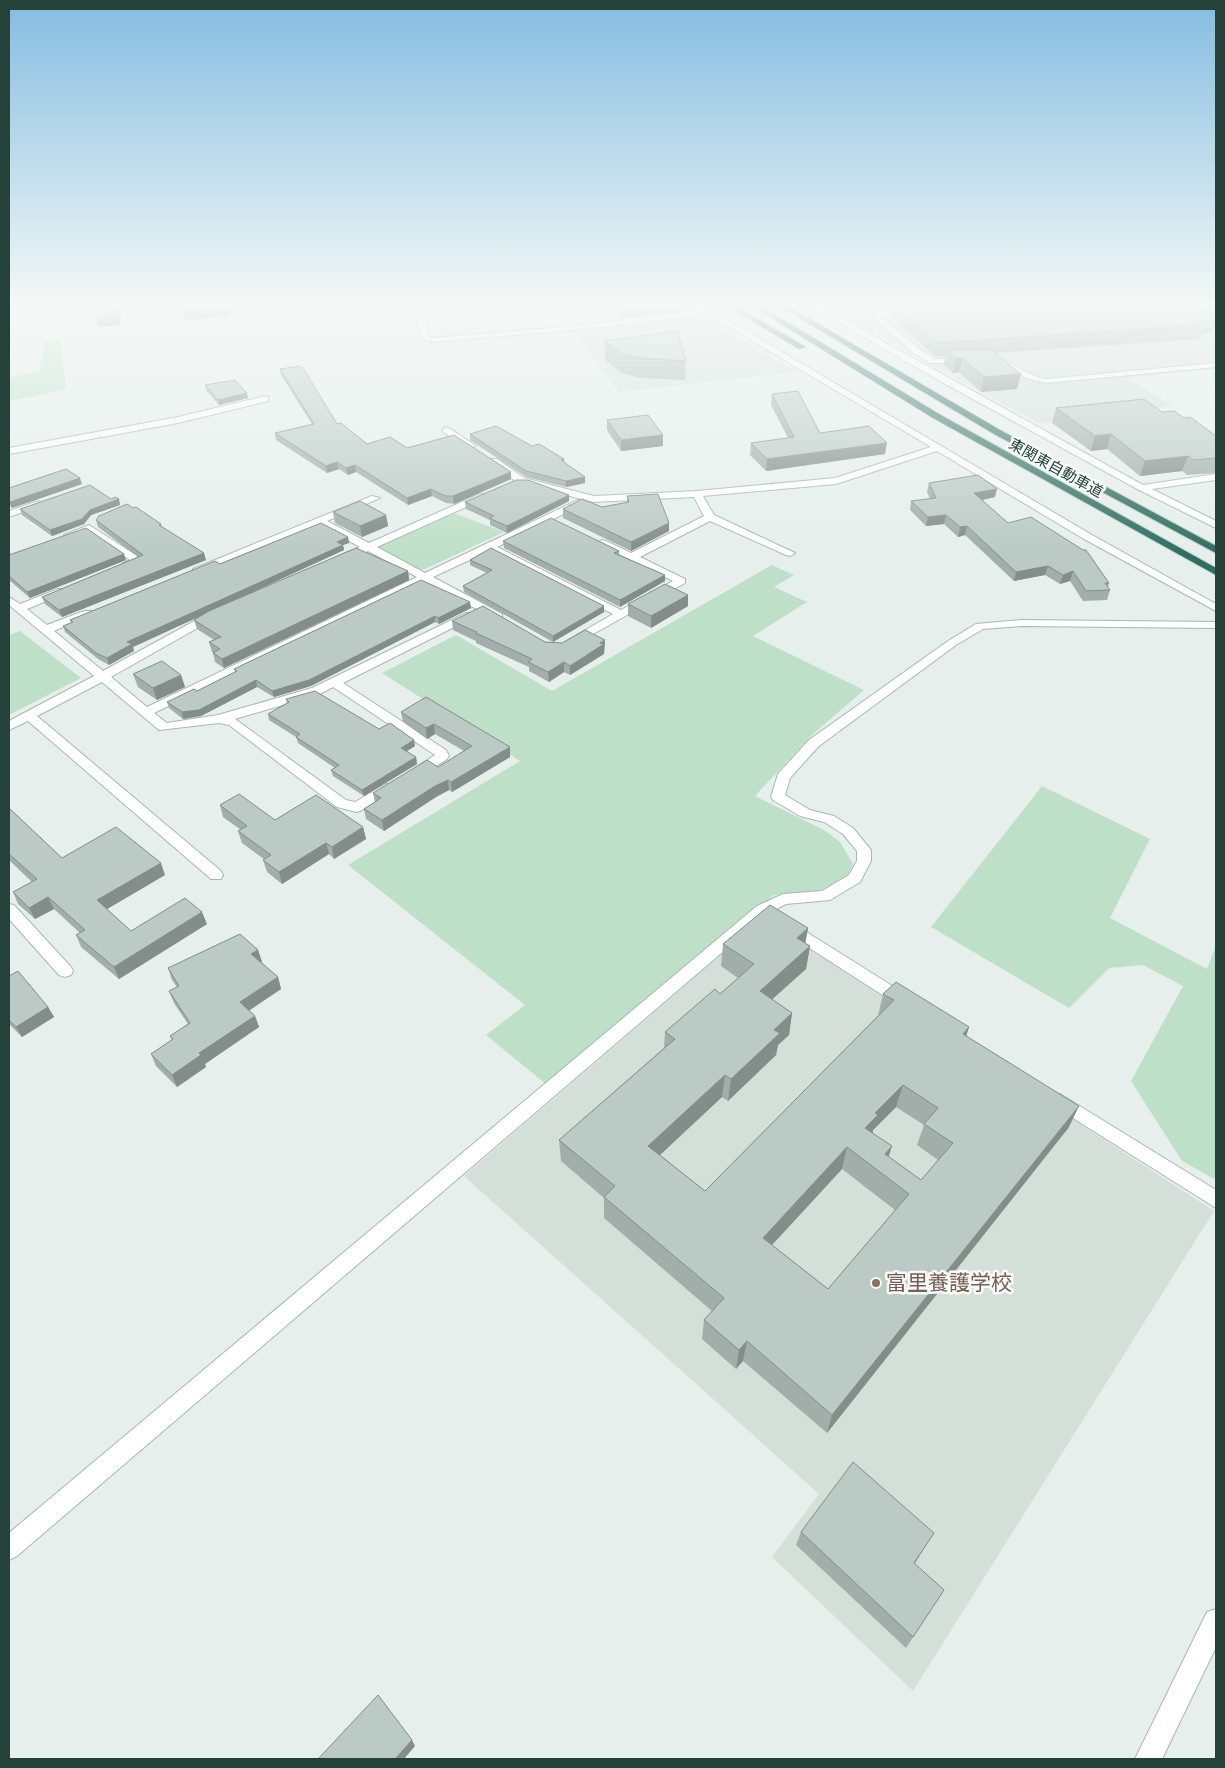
<svg xmlns="http://www.w3.org/2000/svg" width="1225" height="1768" font-family="Commissioner,'Noto Sans JP',sans-serif">
  <rect width="100%" height="100%" fill="#e6efeb"/>
  <path fill="#d4dfda" d="M902,306h314v63l-88,9 45,28 -135,17 -199,-110 15,-2 -3,-3z
    M700,315l95,57 -176,20 -46,-62z
    M764,918l450,293 -301,480 -141,-134 47,-63 -355,-318z"/>
  <path fill="#bfe0c8" d="M60,339l6,50 -57,12v-24l30,-5 7,-32z
    M454,513l50,19 -79,37 -6,1 -42,-22z
    M772,565l22,10 -20,12 33,15 -54,34 111,54 -52,45 -57,61 69,34 16,12 13,22c-12,33 -49,29 -79,31l-227,190 -61,-50 39,-30 -177,-140 172,-104 -138,-88 74,-38 96,56z
    M20,631l61,47 -72,37v-80z
    M1042,786l108,53 -40,79 97,51 9,-24v235l-34,-19 -51,-80 52,-95 -40,-21 -34,3 -40,40 -138,-81z"/>
  <g fill="none" stroke-linecap="round" stroke-linejoin="round">
    <g stroke="#a8b8b2" stroke-width="2">
      <path id="street" d="M695,306h9l388,229 124,69v7l-132,-72 -147,-88 -101,33 -133,12 11,19 81,38 -5,3 -4,-1 -76,-34 -70,36 45,22v4l-110,61 -4,2 -6,-4 48,-28 -124,-63 -56,26 69,37v4h-8l-69,-36 -271,131 13,10 51,-8 94,-27 154,-75h8v4l-131,66 103,67 3,6 -2,3 -27,17 -5,1 -7,-4 27,-18 -102,-68 -13,7 -85,25 111,81 9,2 31,-18h10l2,3 -2,3 -34,20 -5,2 -20,-5 -108,-82 -10,-2 -60,7 -57,-48 -65,34 184,155 2,4 -2,4h-10l-183,-158 -19,9v-9l85,-45 -85,-71v-8l11,7 38,-15h8v4l-39,16 20,16 37,-14h8v4l-38,16 49,40 106,-58h8v4l-106,60 36,30 270,-130 -49,-26 -20,9h-8v-4l20,-9 -42,-23 -116,47 -4,1 -5,-3 179,-73 8,2 -53,23 42,22 111,-49h6v4l-109,49 48,26 153,-73h6v4l-87,43 124,63 52,-29 -76,-38 5,-3 4,1 25,12 73,-37 -10,-19 -100,5 -76,-19 -27,-20v-4h6l27,19 70,18 103,-5 138,-13 96,-31 -224,-133 -132,16 -145,12 -9,-4 -4,-23 4,-2 4,2 4,22 2,1 144,-12 126,-16z
        M810,306h9l324,179 73,-11v6l-64,9 64,32v7l-77,-38 -201,-110z
        M915,308l1,2 -4,2 -31,4 38,33 16,10h28l4,2 -1,2h-36l-17,-10 -40,-37 8,-6z
        M986,357c25,1 37,18 60,22l170,-16v4l-170,16 -20,-5 -24,-15 -19,-2v-4z
        M265,396l3,1v4l-90,22 -169,31v-6l169,-31z
        M446,427l3,1 27,18 -8,2 -25,-16 -1,-2z
        M38,501l5,3 -1,2 -33,11v-6z
        M89,525l53,34v4l-12,5h-8v-4l8,-4 -42,-28 -19,6 -5,-3z
        M1022,620l194,2v6l-194,-2 -39,3 -27,16 -137,101 -29,32 -5,17 25,15 24,6 19,12 18,22v11l-11,21 -30,18 -44,4 -19,10 -750,642 -8,4v-27l748,-627 26,-12 39,-3 27,-16 8,-14v-10l-14,-17 -19,-12 -24,-6 -27,-16 -2,-3 7,-23 31,-34 139,-99 28,-17z
        M9,904l5,1 57,62 2,4 -2,4 -6,2 -6,-2 -50,-56z
        M789,921l121,76 2,4 -2,4 -6,2 -6,-2 -115,-74 -2,-4 2,-4z
        M1060,1094l156,96v18l-162,-102 -3,-5 3,-5z
        M1216,1609v38l-54,112h-27l72,-147z"/>
    </g>
    <g stroke="#c2cac8" stroke-width="2">
      <path id="highway" d="M727,306h9l70,41 -7,2z
        M752,306h9l178,108 277,154v7l-283,-157z
        M779,306h9l212,124 216,116v7l-222,-119z"/>
    </g>
    <use href="#street" fill="#fff" fill-rule="evenodd"/>
    <use href="#highway" fill="#2f6f62" fill-rule="evenodd"/>
  </g>
  <path fill="#a1aea9" fill-rule="evenodd" d="M612,306h73v4l-62,8z
    M880,306h336v9h-6l6,4v2l-4,12 -10,1 -2,5 -205,14 22,36 -36,3 -22,-20 -6,1 -9,-8 1,-9 -9,1 -44,-40 2,-10 -11,1z
    M605,341l81,20 -1,19 -46,-2 -17,-5 -17,-13z
    M280,369l57,55 30,20 40,4 104,24v7l-57,25 -8,-1 -14,-7 -24,9 -52,-33 -8,3 -9,-6 -12,4 -51,-33 -1,-7 37,-9 -31,-49z
    M205,385l43,13 -29,7 -13,-15z
    M772,394l48,39 65,21 -119,17 -16,-16 1,-12 37,-5 -17,-33z
    M1056,408l106,4 22,6 32,18v37l-29,2 -5,-4 -42,5 -33,-27 -16,2 -39,-28z
    M607,420l56,15v11l-42,5 -14,-21z
    M470,434l62,12 32,13 1,4 20,14v6l-19,4 -40,-10 -56,-37z
    M929,483l66,14 -13,3 26,23 101,60 -1,4 2,3 -3,10 -24,1 -13,-20 -10,3 -15,-9 -31,6 -49,-46 -7,2 -14,-13 -18,2 -16,-16 1,-9 19,-2 -3,-7z
    M82,484l-70,24 -3,-3v-17z
    M627,496l42,27v8l-38,20 -68,-33v-9l39,-2 25,-5z
    M111,499h8l1,6 -29,10 -7,9 -32,12 -30,-21 -2,-6z
    M569,501l-62,32 -17,-8v-5l-24,-11 -1,-7z
    M133,508l28,16 1,3 44,33 -144,57 -17,-13 -3,-7 96,-40 -40,-30 -2,-7z
    M333,512l53,3 2,11 -26,11 -27,-14z
    M348,537l1,6 -6,2 1,5 -114,53 178,-32 1,9 -185,88 -9,-6 -2,-9 -1,-1 -3,-10 5,-2 -17,-11 -3,-9 11,-6 -72,33 1,4 -25,14 -11,-6 -33,-27 -2,-6 8,-3 -1,-3 150,-56z
    M503,541l116,10v4l46,20v6l-45,26 -116,-59z
    M9,555l117,5 -96,38 -21,-18z
    M470,560l134,46v6l-51,30 -89,-50 -1,-6 24,-13 -17,-8z
    M421,580l50,28 -32,16 -4,-2 -124,64 -37,11 -17,-10 -56,29 -18,3 -14,-11 -2,-6 30,-11 38,-19 -1,-3z
    M628,604l60,2 -37,22 -23,-12z
    M452,621l93,21 17,1 43,-3 -1,14 -34,21 -6,-3 -15,10 -20,-11v-4l-53,-24v-2l-23,-11z
    M133,674l48,1 4,12 -28,13 -19,-13z
    M286,699l93,30 36,17 -9,6 10,5 1,7 -53,32 -31,-20 -2,-6 4,-2 -37,-25 -2,-6 -27,-17 -1,-6 19,-11z
    M401,712l109,35v10l-58,35 -3,-2 -13,7 -52,34 -18,-12 -2,-10 11,-7 -2,-9 65,-26 26,-16 -29,-17 -8,5 -24,-17z
    M220,805l55,15 88,7 3,12 -32,20 -5,-5 -47,30 -15,-12 -4,-12h2l-23,-17 -4,-12 3,-1 -18,-13z
    M9,808l53,50 103,17 -58,34 24,22 76,-7 -88,55 -38,-32 -5,-12 4,-2 -26,-24 -19,10 -17,-15 -5,-12 19,-10 -23,-22z
    M808,928l-3,16 5,2 -4,23 -34,30 20,14 -3,22 -11,10 -2,10 -48,46 -6,-4 -62,58 45,36 173,-175 5,-22 86,33 -3,9 103,91 -242,306 -84,-72 -7,8 -34,-30 2,-19 8,-9 -108,-93v-20l-43,-37 -2,-21 105,-92 1,-16 55,-38 18,-16 -17,-12 2,-22zM896,1107l28,18 -7,20 21,15 -17,20 -32,-23 -16,-24v-3zM842,1169l53,41 -67,79 -56,-44z
    M258,950l4,12h-1l17,15 3,12 -32,21 6,6 4,11 -54,37 1,3 -29,20 -21,-21 -5,-12 21,-14 -2,-4 18,-12 -14,-21 -5,-12 8,-4 -5,-7 -4,-12z
    M9,976l39,31 6,10 -32,20 -13,-13z
    M801,1532l133,1 -20,31 30,26 -38,58 -110,-103z"/>
  <path fill="#838d89" d="M118,306h4l-2,19 -21,2 -3,-9z
    M229,306l1,10 -44,4 -2,-8z
    M623,306h62v4l-62,8z
    M956,358h6l-3,14 -6,1z
    M1021,374l-4,15 -36,3 3,-15z
    M247,393l1,5 -29,7 -1,-5z
    M1111,434l-4,15 -16,2 4,-15z
    M663,435v11l-42,5v-11z
    M887,443l-2,11 -119,17 1,-12z
    M1188,456l-6,15 -42,5 5,-15z
    M337,462l2,7 -12,4 -1,-7z
    M355,465l1,7 -8,3 -2,-7z
    M511,472v7l-57,25 -1,-8z
    M585,477v6l-19,4v-6z
    M80,478l2,6 -70,24 -2,-6z
    M431,489l1,7 -24,9 -1,-7z
    M997,489l-2,8 -23,5 2,-9z
    M569,495v6l-62,32v-7z
    M119,499l1,6 -29,10 -7,9 -32,12 -2,-6 40,-20z
    M386,515l2,11 -26,11 -2,-11z
    M946,515l-2,9 -18,2 2,-9z
    M669,523v8l-38,20v-9z
    M967,526l-2,9 -7,2 2,-10z
    M348,537l1,6 -6,2 1,5 -211,97 1,4 -25,14 -2,-7 20,-16z
    M204,553l2,7 -144,57 -3,-7z
    M124,554l2,6 -96,38 -3,-6z
    M1048,566l-3,9 -31,6 2,-9z
    M408,571l1,9 -185,88 -2,-9z
    M1073,571l-3,10 -10,3 3,-9z
    M665,575v6l-45,26v-7z
    M688,595v11l-37,22v-12z
    M470,602l1,6 -32,16 -1,-6z
    M604,606v6l-51,30v-6z
    M435,616v6l-124,64 -37,11 -2,-6z
    M605,640l-1,14 -34,21v-9z
    M564,662v10l-15,10 -1,-10z
    M181,675l4,12 -28,13 -4,-12z
    M256,680l1,7 -56,29 -18,3 -1,-7z
    M434,724l1,10 -8,5 -1,-11z
    M414,740l1,6 -13,8 -1,-6z
    M510,747v10l-58,35 -1,-10z
    M416,757l1,7 -53,32 -2,-6z
    M448,780l1,10 -13,7 -52,34 -2,-11 53,-34z
    M363,827l3,12 -32,20 -2,-12z
    M326,843l3,11 -47,30 -3,-12z
    M161,863l4,12 -63,37 -5,-12z
    M48,897l6,12 -19,10 -6,-11z
    M202,912l5,12 -88,55 -5,-12z
    M808,928l-4,22 -7,-12z
    M810,946l-4,23 -49,44 3,-22z
    M258,950l4,12 -7,4 -4,-12z
    M278,977l3,12 -37,25 -4,-12z
    M48,1007l6,10 -32,20 -6,-10z
    M792,1013l-3,22 -11,10 -2,10 -48,46 3,-22 43,-49z
    M255,1016l4,11 -54,37 1,3 -29,20 -5,-12 27,-22z
    M969,1027l-7,22 1,-15z
    M725,1075l-3,22 -75,70 1,-21z
    M903,1085l-7,22 -23,23 -1,6 -7,-8 10,-15z
    M1079,1106l-10,21 -242,306 5,-18z
    M892,1146l-7,22v-14z
    M847,1147l-5,22 -83,90 4,-21z
    M747,1341l-4,20 -7,8 3,-19z
    M934,1533l-8,12 -19,31 7,-13z
    M412,1740l3,6 -11,13h-9z"/>
  <path fill="#bbcac4" stroke="#838d89" fill-rule="evenodd" d="M97,306h21l-1,10 -21,2z
    M183,306h46v2l-45,4z
    M897,306h298l21,13 -19,2 7,4 -266,18z
    M677,331l9,30 -46,-3 -18,-4 -17,-13z
    M946,350h45l30,24 -37,3 -22,-19h-6z
    M300,366l3,2 34,56 4,-1 26,21 23,-7 17,11 47,-13 57,37 -58,24h-8l-14,-7 -24,9 -52,-33 -9,3 -9,-6 -11,4 -51,-33 39,-9 -34,-55z
    M235,380l12,13 -29,7 -13,-15z
    M798,391l22,42 49,-7 18,17 -120,16 -16,-16 43,-6 -22,-43z
    M1144,399l18,13 12,-1 10,7 6,-1 26,19v22l-23,2 -5,-4 -43,5 -34,-27 -16,2 -39,-28z
    M648,415l15,20 -42,5 -14,-20z
    M496,426l36,20 7,-2 25,15 -3,1 24,17 -19,4 -40,-10 -56,-37z
    M66,469l14,9 -70,24 -1,-1v-13z
    M978,475l19,14 -23,4 34,30 23,-6 52,33h3l23,33h-4l5,7 -24,1 -13,-20 -10,4 -15,-9 -32,6 -49,-46 -7,1 -14,-12 -18,2 -17,-16 25,-3 -7,-15z
    M516,480h12l41,15 -62,31 -18,-8 5,-2 -29,-14z
    M90,485l21,14 4,-2 4,2 -29,11 -8,9 -32,11 -30,-21z
    M658,494l11,29 -38,19 -68,-33 19,-10 20,8 27,-5 -2,-6z
    M360,501l26,14 -26,11 -27,-14z
    M127,504l6,4 3,-1 25,17 -2,1 45,28 -145,57 -17,-13 101,-42 -47,-35 3,-4z
    M551,518l68,33 -5,2 51,22 -45,25 -117,-59z
    M321,523l27,14 -11,5 6,3 -216,97 5,2 -25,14 -11,-5 -33,-27 10,-4 -3,-2 145,-59 5,3z
    M86,528l38,26 -97,38 -18,-16v-21z
    M356,548l52,23 -186,88 -9,-6 7,-4 -11,-7 12,-5 -27,-17 15,-9z
    M491,548l113,58 -51,30 -90,-50 29,-16 -22,-10z
    M421,580l49,22 -32,16 -3,-2 -126,64 -37,11 -16,-11 -57,30 -17,2 -15,-10 27,-13 3,2 40,-20 -3,-2z
    M665,584l23,11 -37,21 -23,-12z
    M483,606l62,36 17,1 23,-13 20,10 -5,3 4,1 -34,22 -6,-4 -16,10 -20,-10 4,-3 -56,-26 1,-1 -25,-11z
    M162,661l19,14 -28,13 -20,-14z
    M315,691l64,38 11,-6 24,17 -13,8 15,9 -54,33 -31,-20 8,-5 -43,-28 4,-3 -32,-20 21,-12 -3,-3z
    M426,697l84,50 -59,35 -3,-2 -13,6 -53,34 -18,-11 17,-11 -8,-5 54,-33 11,7 34,-21 -38,-22 -8,4 -25,-16z
    M239,794l36,26 41,-25 47,32 -31,20 -6,-4 -47,29 -16,-12 8,-5 -33,-24 9,-5 -27,-21z
    M9,808l53,50 54,-31 45,36 -64,37 34,31 54,-33 17,14 -88,55 -38,-32 9,-5 -37,-33 -19,11 -16,-16 24,-13 -28,-25z
    M770,905l38,23 -11,10 13,8 -50,45 32,22 -18,17 6,3 -49,46 -6,-4 -77,71 57,45 189,-191 -11,-6 13,-12 73,45 -6,7 116,72 -247,309 -85,-74 -8,9 -35,-30 20,-22 -120,-101 11,-11 -56,-46 116,-101 -10,-7 50,-43 5,5 34,-30 -31,-20zM903,1085l35,23 -14,16 29,19 -32,37 -36,-26 7,-8 -27,-18 13,-13 -3,-2zM847,1147l62,47 -81,95 -65,-51z
    M240,934l18,16 -7,4 27,23 -38,25 15,14 -56,37 2,2 -29,20 -21,-21 22,-15 -3,-3 20,-13 -21,-32 10,-5 -11,-18z
    M18,971l30,36 -32,20 -7,-7v-44z
    M853,1462l81,71 -20,30 30,27 -31,47 -112,-105z
    M378,1695l34,45 -17,19h-77z"/>
  <linearGradient id="sky" x2="0" y2="1"><stop stop-color="#84bce0"/><stop offset="0.55" stop-color="#f4f8f6"/><stop offset="1" stop-color="#f4f8f6" stop-opacity="0"/></linearGradient>
  <rect width="1225" height="553" fill="url(#sky)"/>
  <circle fill="#8d6e63" stroke="#f7fbf9" stroke-width="2" cx="876" cy="1283" r="5"/>
  <g text-anchor="middle" stroke-width="5" stroke-linejoin="round" paint-order="stroke">
    <g font-size="15" fill="#24423a" stroke="#f7fbf9">
      <text transform="translate(1056 468) rotate(29)" y="5">東関東自動車道</text>
    </g>
    <g font-size="21" fill="#785e54" stroke="#f7fbf9" text-anchor="start">
      <text x="886" y="1290">富里養護学校</text>
    </g>
  </g>
  <rect width="1225" height="1768" fill="none" stroke="#24423a" stroke-width="20"/>
</svg>
